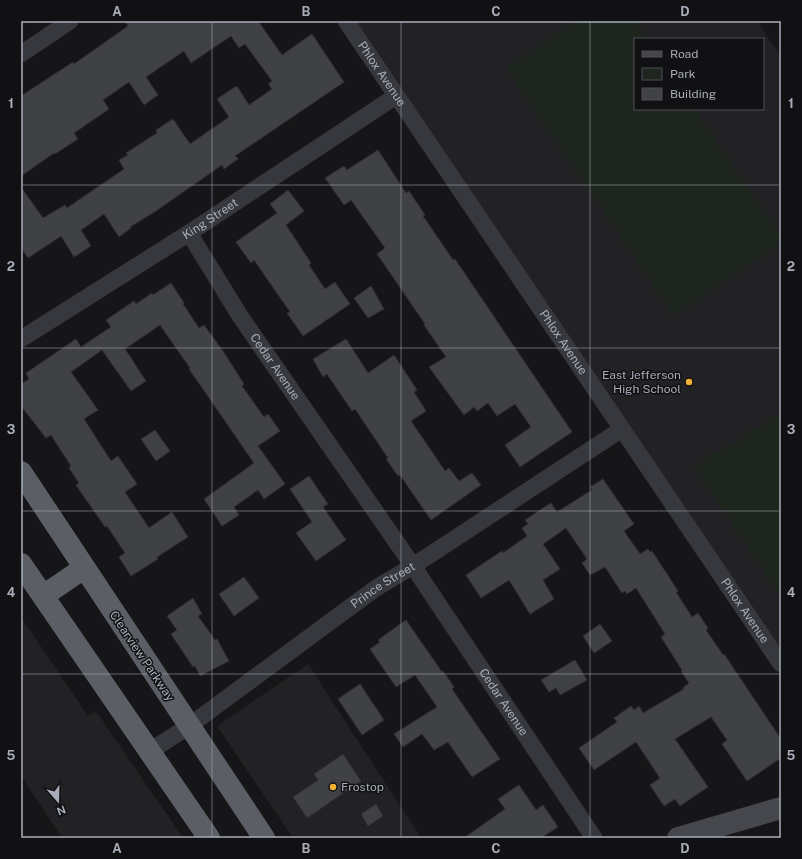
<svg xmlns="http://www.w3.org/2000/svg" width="802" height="859" font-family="'Public Sans',sans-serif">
  <rect width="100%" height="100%" fill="#161618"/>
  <path fill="#222225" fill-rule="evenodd" d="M356,21h401l24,36v599zM635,39h128v70h-128z
    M21,617l67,99 8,-5 87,127h-121l-41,-62z
    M308,664l113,174h-128l-76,-112z"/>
  <path fill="#1e261f" d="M576,21h60l12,18h-13v70h60l86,126v9l-107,72 -168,-248z
    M781,413v184l-88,-130z"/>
  <path fill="#404145" stroke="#303034" d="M125,21h133l24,34 30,-21 32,48 -109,74 3,3 -14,10 -2,-4 -66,46 -26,16 1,1 -12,9 -15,-23 -23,16 10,16 -17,11 -13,-21 -33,22 -7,-10v-61l22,31 22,-13 2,3 57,-39 -5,-9 9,-5 -2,-2 31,-20 -1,-3 17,-11 17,25 39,-27 -12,-18 15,-10 5,-3 12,19 23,-16 -4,-5 4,-3 -27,-37 -6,4 -8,-12 -40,27 -7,-12 -38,26 12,18 -14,10 -15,-23 -26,18 6,9 -35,24 4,6 -23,15 -1,-1 -33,23v-80l52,-34 1,2 54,-38z
    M378,150l28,43 3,-2 16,24 -2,1 30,44 2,-1 117,173 -52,35 -15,-22 26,-18 -16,-23 -18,12 -9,-13 -11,8 -3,-4 -10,8 -35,-48 17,-10 -22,-32 1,-1 -48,-70 8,-6 -34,-48 -7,5 -19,-27 19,-12 3,4z
    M288,190l16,21 -18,14 25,38 -2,2 16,24 10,-7 15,22 -47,32 -16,-23 3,-1 -36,-52 -3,3 -15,-21 41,-29 -7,-9z
    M171,283l13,20 -1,1 16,24 5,-3 19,26 21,33 -2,2 22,31 4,-3 12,17 -22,15 27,38 -21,15 -6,-9 -24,17 5,8 -17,11 -18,-27 50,-36 -65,-94 1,-1 -30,-43 -35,24 21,32 -15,10 -29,-41 -31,22 27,38 -14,9 27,42 7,-5 19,28 -12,8 24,36 23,-16 16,25 -31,20 1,2 -27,17 -12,-19 6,-4 -18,-27 -2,1 -29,-42 3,-2 -10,-15 2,-2 -20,-31 -5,3 -25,-32v-22l8,-5 -3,-6 50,-34 5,8 30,-20 -5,-7 28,-19 2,3 16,-11 1,2z
    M371,286l13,23 -16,9 -14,-20z
    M346,339l22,34 26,-18 23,35 -3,2 12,19 -15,10 34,50 4,-3 10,13 13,-8 9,12 -50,35 -31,-45 -2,1 -12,-17 2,-1 -33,-49 -3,2 -25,-37 -4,3 -10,-18z
    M155,430l15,21 -14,10 -15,-22z
    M309,476l19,28 -5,3 23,33 -30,21 -20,-28 16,-11 -22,-33z
    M603,479l31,45 -10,7 16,23 8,-5 2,3 2,-1 26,40 -2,1 16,25 6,-4 10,15 -2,2 17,25 1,-1 57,85v19l-34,23 -25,-37 5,-4 -16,-23 -36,22 33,48 -28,19 -5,-7 -11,7 -14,-21 10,-7 -24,-36 -42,28 -15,-22 38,-26 -3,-4 17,-12 3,4 5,-4 4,7 41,-24 -1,-1 6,-5 -8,-12 1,-1 -21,-33 4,-3 -29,-46 -9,6 -2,-3 -3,2 -17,-26 -15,8 -8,-12 5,-4 -21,-31 -23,16 17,25 -17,11 11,19 -24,15 -21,-34 -28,18 -15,-23 36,-24 1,2 24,-17 -5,-8 6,-4 -3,-4 12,-8 14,-9 6,9 35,-22 -2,-3z
    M244,577l15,21 -25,18 -15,-22z
    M193,598l9,16 -4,2 17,24 2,-1 12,22 -29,15 -5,-10 -2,1 -22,-33 6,-4 -10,-14z
    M406,620l36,52 1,-1 11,16 -2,2 48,70 -28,18 -24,-35 -14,8 -12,-16 -19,13 -9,-13 43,-27 -22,-32 -19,12 -26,-38 10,-7 -2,-2z
    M600,624l12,17 -18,12 -11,-17z
    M575,660l12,20 -27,15 -4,-7 -7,4 -8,-12z
    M360,684l24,36 -22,15 -24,-36z
    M343,754l18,27 -54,37 -14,-21 25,-17 -4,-6z
    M519,785l17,25 7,-5 15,22 -17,11h-77l41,-29 -7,-10z
    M376,804l7,12 -15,10 -7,-12z"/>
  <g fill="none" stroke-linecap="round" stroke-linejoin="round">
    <g stroke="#37383d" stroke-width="17">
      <path id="s1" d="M346,21l435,643"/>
      <path d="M21,54l49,-33"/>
      <path id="s2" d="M189,233l51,83 173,250 181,272"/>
      <path id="s3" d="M21,339l168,-106 207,-137"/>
      <path id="s4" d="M150,751l39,-25 187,-138 37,-22 209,-137"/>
    </g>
    <path stroke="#45474d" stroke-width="22" d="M678,838l103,-30"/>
    <path stroke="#5b5e65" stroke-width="22" d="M21,472l243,366
      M21,564l188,274
      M43,596l41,-28"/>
  </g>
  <path fill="none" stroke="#a8adb8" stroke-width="1" stroke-opacity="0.55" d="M212,21v817M401,21v817M590,21v817M21,185h760M21,348h760M21,511h760M21,674h760"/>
  <g fill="#f2b134" stroke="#111113" stroke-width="1.5">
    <circle cx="689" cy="382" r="4"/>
    <circle cx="333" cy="787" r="4"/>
  </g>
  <g text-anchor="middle" stroke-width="3" stroke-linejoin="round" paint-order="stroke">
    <g font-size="12" fill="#a8adb8" stroke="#111113">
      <text dy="4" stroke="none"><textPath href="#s1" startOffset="64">Phlox Avenue</textPath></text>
      <text dy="4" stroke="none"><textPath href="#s3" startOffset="224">King Street</textPath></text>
      <text dy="4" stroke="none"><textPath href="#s1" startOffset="388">Phlox Avenue</textPath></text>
      <text dy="4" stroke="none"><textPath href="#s2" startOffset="159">Cedar Avenue</textPath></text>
      <text dy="4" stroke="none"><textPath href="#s4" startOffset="286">Prince Street</textPath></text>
      <text dy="4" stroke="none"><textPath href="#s1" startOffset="712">Phlox Avenue</textPath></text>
      <text transform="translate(142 656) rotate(56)" y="4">Clearview Parkway</text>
      <text dy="4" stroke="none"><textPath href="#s2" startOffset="565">Cedar Avenue</textPath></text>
    </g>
    <g font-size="12" fill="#a8adb8" stroke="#111113" text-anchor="end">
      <text x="681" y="379">East Jefferson<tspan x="681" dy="14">High School</tspan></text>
      <text x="341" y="791" text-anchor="start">Frostop</text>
    </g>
  </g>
  <rect width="802" height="859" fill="none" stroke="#111113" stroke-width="44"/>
  <rect x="634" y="38" width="130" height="72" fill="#111113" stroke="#4d4f55"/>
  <rect x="642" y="51" width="20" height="6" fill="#45474d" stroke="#4d4f55"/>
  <text x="670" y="58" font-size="12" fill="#a8adb8">Road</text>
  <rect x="642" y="68" width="20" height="12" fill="#1e261f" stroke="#4d4f55"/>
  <text x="670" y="78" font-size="12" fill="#a8adb8">Park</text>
  <rect x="642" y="88" width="20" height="12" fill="#404145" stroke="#4d4f55"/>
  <text x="670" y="98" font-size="12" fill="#a8adb8">Building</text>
  <g transform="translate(58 801) rotate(160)" stroke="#111113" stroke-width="3" paint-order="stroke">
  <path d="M0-3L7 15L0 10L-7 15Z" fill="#a8adb8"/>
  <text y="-6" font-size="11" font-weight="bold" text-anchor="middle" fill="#a8adb8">N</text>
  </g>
  <rect x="22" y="22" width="758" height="815" fill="none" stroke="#a8adb8" stroke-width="1.5"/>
  <g font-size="13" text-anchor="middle" font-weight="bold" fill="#a8adb8">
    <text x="117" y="16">A</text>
    <text x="306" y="16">B</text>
    <text x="496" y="16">C</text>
    <text x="685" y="16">D</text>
    <text x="11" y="108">1</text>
    <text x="791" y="108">1</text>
    <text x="11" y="271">2</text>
    <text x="791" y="271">2</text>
    <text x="11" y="434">3</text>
    <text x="791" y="434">3</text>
    <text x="11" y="597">4</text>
    <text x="791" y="597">4</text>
    <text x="11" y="760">5</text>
    <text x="791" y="760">5</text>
    <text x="117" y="853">A</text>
    <text x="306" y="853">B</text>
    <text x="496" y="853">C</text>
    <text x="685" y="853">D</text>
  </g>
</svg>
